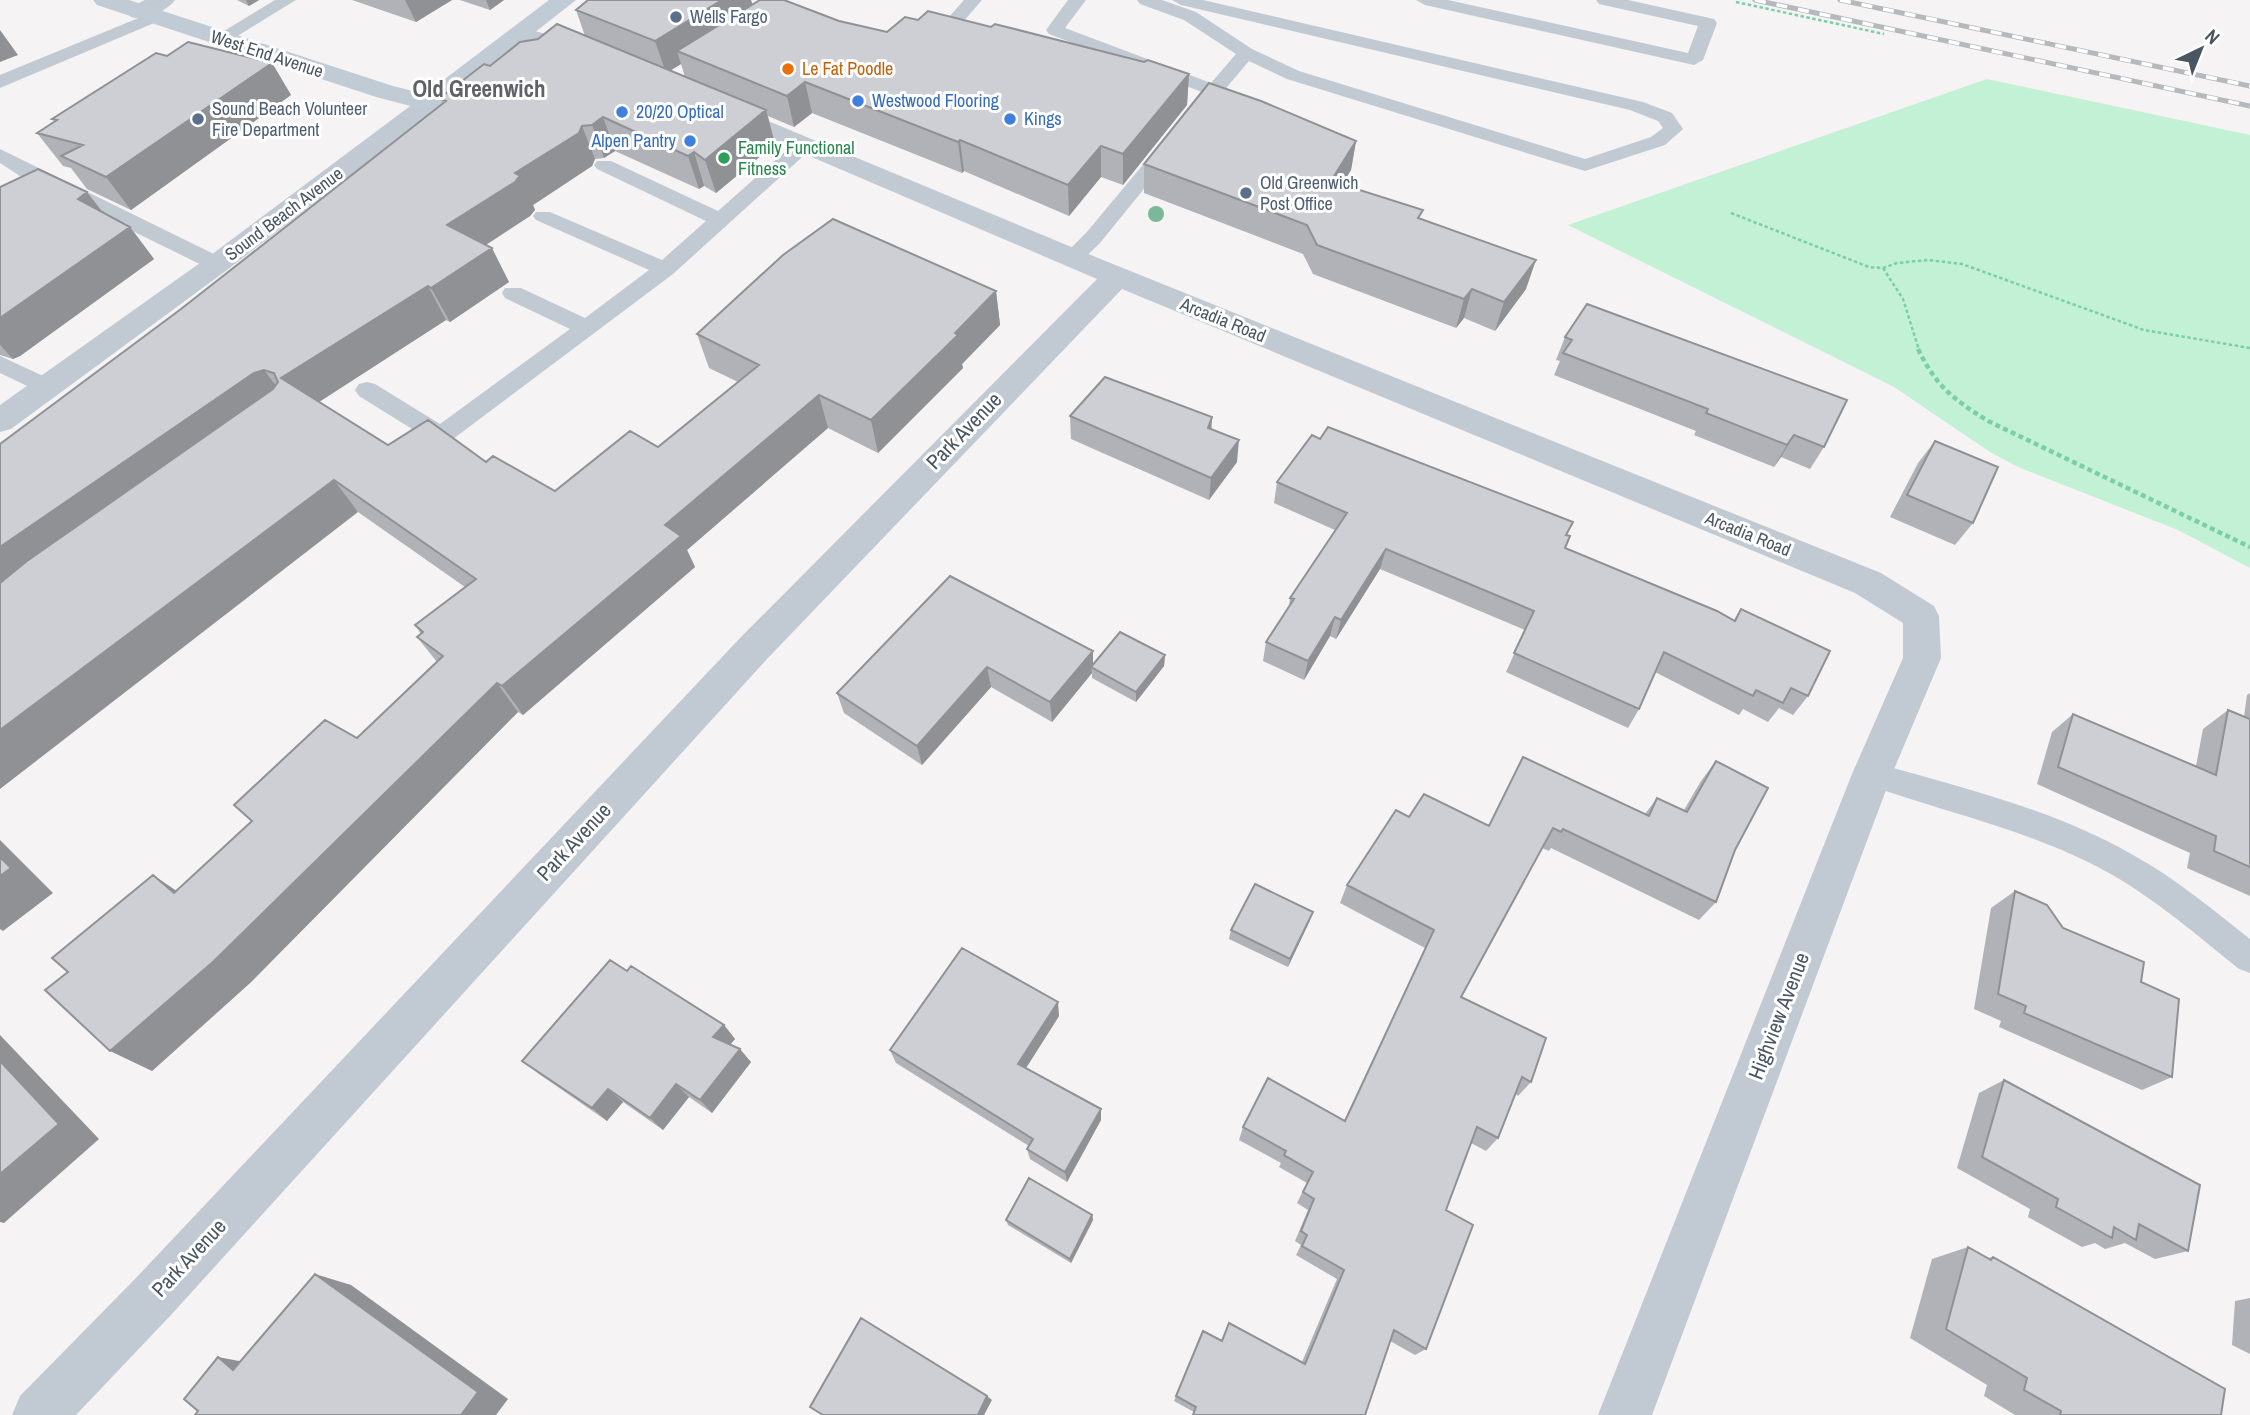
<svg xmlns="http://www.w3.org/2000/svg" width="2250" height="1415" font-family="'Archivo Narrow',sans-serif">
  <rect width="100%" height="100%" fill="#f5f3f3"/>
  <path fill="#c3f1d5" d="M1987,79l263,56v433l-72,-38 -160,-63 -28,-15 -96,-65 -326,-162z"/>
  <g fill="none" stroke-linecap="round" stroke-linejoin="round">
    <path stroke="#7ad0a6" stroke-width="2.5" stroke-dasharray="3.5 2.5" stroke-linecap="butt" d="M1736,2l148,32
      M1731,213l138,54 14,1 14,-5 31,-3 34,4 182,66 106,18
      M1883,268l20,31 16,51"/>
    <path stroke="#7ad0a6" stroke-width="4.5" stroke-dasharray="5 3.5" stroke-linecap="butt" d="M1918,349c18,37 35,50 70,72l262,126"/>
    <path fill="#c1cad2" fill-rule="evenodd" d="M275,0h21l-70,43h-12l-3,-4z
      M964,0h18l-19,22h-12l-3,-4z
      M1068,0h18l-21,28 146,55 25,-29 -52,-34 -44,-16 -3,-4h25l34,12 56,37 47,22 286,88 66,-22 12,-9 -5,-7 -28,-11 -449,-105 -9,-5h31l440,102 29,11 11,16 -18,16 -80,26 -298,-92 -38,-18 -49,58 -7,2 -9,-6 18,-23 -153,-58 -3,-4z
      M1416,0h32l240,53 10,-27 -99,-22 -3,-4h32l86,19 3,4 -14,37 -9,5 -269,-60z
      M153,12l6,1 3,4 -3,4 -159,67v-13z
      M804,139l7,2 3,4 -3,4 -138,125 -224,168 -8,2 -8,-2 -74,-46 -4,-6 4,-6 8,-2 8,2 65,40 130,-95 -65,-31 -3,-5 3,-5h16l64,30 64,-48 -113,-50 -3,-4 3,-4h14l112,48 44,-39 -109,-52 -3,-4 3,-4h14l107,50 79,-70z
      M1168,141l10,6 -78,96 -21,20h-14l-4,-5 25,-25 75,-90z
      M0,149l224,110 4,5 -4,5h-14l-190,-93 -20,-13z
      M0,356l54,25 4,6 -4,6 -8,2 -46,-22z
      M1872,762c88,25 181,47 261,93 42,23 79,54 117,84v34l-11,-4c-47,-38 -94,-79 -149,-106 -73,-36 -152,-53 -228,-80l-5,-9 5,-9z"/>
    <path fill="#c1cad2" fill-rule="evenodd" d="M145,0h30c-9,12 -30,21 -44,17l-4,-5 4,-5z
      M520,27l78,21 3,5 -3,5 -9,2 -78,-21 -3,-5 3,-5z
      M430,95l9,3 4,5 -4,5 -212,162 -216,159 -11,3v-27l207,-147 214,-160z
      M725,103l373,155 783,315 53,33 5,10 2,42 -49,116 -240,641h-54l254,-641 51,-116v-35l-48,-30 -733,-304 -355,370 -597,657 -94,99h-64l8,-19 114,-116 607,-643 356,-358 -381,-163 -4,-5 4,-5z"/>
    <path fill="#c1cbd6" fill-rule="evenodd" d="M93,0h36l264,86 32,8 124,-94h27l-137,108 -9,3 -54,-14 -279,-92z"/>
    <g stroke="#b5b8bd" stroke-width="5">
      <path id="rail" d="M1755,0l495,106
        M1840,0l410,86"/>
    </g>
    <use href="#rail" stroke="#fff" stroke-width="3.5" stroke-dasharray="11" stroke-linecap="butt"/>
  </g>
  <circle fill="#7bb799" cx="1156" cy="214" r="8"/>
  <path fill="#b0b2b7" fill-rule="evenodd" d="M237,0h22l-10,6z
    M352,0h100l-36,22z
    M460,0h44l-14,10z
    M588,0h163l2,5 86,16 48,11 31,-12 73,7 198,47 -2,31 -64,80 -22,-8 -32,39 -105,-45 -2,2 -150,-60 -18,14 -26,-11 7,28 -59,49 -12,-7 -5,3 -84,-38 -11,7 -9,1 -3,7 -59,39 2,5 -5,6 -44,29 23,37 -59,40 -4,-2 -127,82 69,43 98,17 69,29 103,-44 80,-65 -29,-14 -12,-34 299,-43 4,34 -38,39 1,4 -85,85 -50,-25 -141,122 8,17 -172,148 -5,-3 -268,271 -98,88 -84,-99 85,-97 23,16 181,-153 80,-76 -20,-25 4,-3 -6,-9 50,-38 -107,-75 -177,-203 262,-205 -3,-6 50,-32 95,-30 -9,-26zM681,64l4,13 -15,-6z
    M167,56l105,7 19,32 -160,115 -44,-21 -16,-21 -8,-2 -26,-33 18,-11 -3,-3z
    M1356,141l-5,29 -9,15 79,34 105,70 -31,42 -31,-13 -8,10 -143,-54 -10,-20 -159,-61v-29z
    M0,187l103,26 27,14 24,32 -134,97 -7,3 -13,-4z
    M1565,337l259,110 -14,22 -29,-12 -7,10 -80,-32 2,-4 -142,-56 6,-14 -4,-1z
    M1070,416l142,13 25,33 -28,38 -138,-61z
    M1935,441l38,82 -18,22 -65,-28 28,-54z
    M1277,482l290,53 3,1 -5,12 169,72 7,-11 67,87 -15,19 -14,-7 -11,14 -25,-13 -4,6 -84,-43 -16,37 -11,19 -122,-56 19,-42 -145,-61 -44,70 -6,-3 -26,44 -41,-19 3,-19 23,-35 1,-9 45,-68 -61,-27z
    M950,576l143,75v14l72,-10 -1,11 -28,36 -44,-24v-5l-40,49 -61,-35 -69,78 -78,-52 -7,-20z
    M2250,693v203l-63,-28 3,-15 -153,-69 15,-52 21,-18 123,52 7,-37 25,-19 16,7 3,-22z
    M1716,761l19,89 -19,52 -17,18 -148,-72 -2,3 -7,-3 -81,149 70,85 -13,14 -2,-2 -18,44 -12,13 -15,-8 -25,67 -20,139 -11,6 -25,-14 -25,74h-173l2,-3 -20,-11 29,-70 18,10 8,-18 73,39 35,-83 -41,-24 5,-10 -6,-4 13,-31 -11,-7 10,-20 -28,-16 2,-4 -42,-23 4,-13 102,-7 80,-172 -85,-45 7,-18 62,-68 80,9 156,-12 12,-16 27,12 17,-29z
    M2015,891l48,37 78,54 31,95 -30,13 -143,-63 2,-6 -27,-12 17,-101z
    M1310,920l-22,47 -59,-28 2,-9z
    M627,971l97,54 11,14 -5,5 21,18 -39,51 -23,-16 -26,33 -40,-28 -16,19 -68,-47 -17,-13z
    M1059,1016l-33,52 75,41v11l-34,62 -37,-23 -3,-10 2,-3 -133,-83 -6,-13z
    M2004,1080l184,171 -33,8 -30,-16 -20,6 -10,-6 -13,4 -54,-30 2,-8 -73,-41 22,-75z
    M1092,1215l1,5 -22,43 -63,-38 -2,-5z
    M1968,1247l20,11 5,-1 228,158h-206l-31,-19 3,-11 -77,-47 22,-79z
    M2250,1298v56l-18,-9 3,-44z"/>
  <path fill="#909195" d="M246,0h13l-10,6z
    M405,0h47l-36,22z
    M486,0h18l-14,10z
    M720,0h31l4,17 -78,34 4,13 -15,9 -11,-32z
    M0,30l18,25 -18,7z
    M272,63l19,32 -160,115 -25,-33z
    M1189,74l-2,31 -64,80v-31z
    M805,82l7,31 -18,14 -7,-31z
    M766,110l9,34 -59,49 -11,-33z
    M603,117l12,34 -11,7 -12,-33z
    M582,126l13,33 -3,7 -59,39 2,5 -5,6 -66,43 -17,-34 68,-52z
    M960,140l4,31 -2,2 -4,-31z
    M1356,141l-5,29 -25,40 5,-29z
    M1101,146v31l-32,39 -1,-31z
    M694,152l10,34 -5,3 -11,-33z
    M87,192l25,32 -34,-25z
    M130,227l24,32 -134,97 -7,3 -13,-14v-27z
    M492,248l17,34 -59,40 -19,-34z
    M1536,260l-10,29 -31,42 9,-29z
    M428,286l18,34 -141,91 -24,-33z
    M1472,289l-8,29 -8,10 8,-29z
    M996,291l4,34 -38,39 1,4 -85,85 -7,-33z
    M264,370l25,33 -289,205v-61l254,-174z
    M819,395l9,33 -141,122 8,17 -172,148 -21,-29 163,-161z
    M1212,417l-1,23 -3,-12z
    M1794,435l-13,22 -7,10 13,-22z
    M1239,440l-2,22 -28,38 2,-22z
    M334,480l24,32 -358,277v-59z
    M1386,549l-6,20 -44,70 5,-19z
    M1335,617l-5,19 -26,44 4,-19z
    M1093,651v17l-2,-1 1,6 -40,49 -2,-20z
    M1165,655l-1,11 -28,36v-10z
    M987,667l4,20 -69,78 -5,-19z
    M497,683l21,29 -268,271 -98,88 -42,-20z
    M0,840l53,53 -50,38 -3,-2z
    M153,875l37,25 -16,-7z
    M1313,912l-3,8 -22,47 2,-8z
    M1058,1002l1,14 -38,60 -3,-12z
    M724,1025l11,14 -10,12 -12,-14z
    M0,1035l99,104 -95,84 -4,-1z
    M740,1049l11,13 -39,51 -12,-13z
    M676,1084l13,13 -26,33 -13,-12z
    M608,1089l15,13 -16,19 -15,-13z
    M1101,1109v11l-34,62 -2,-10z
    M1092,1215l1,5 -22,43 -1,-4z
    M315,1274l36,11 157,114 -12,16h-35z
    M218,1357l42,8 -27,5z
    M987,1396l5,4 -8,15h-6z"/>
  <path fill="#cdcfd5" stroke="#909195" stroke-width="2" d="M588,0h134l-67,41 -79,-31z
    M760,0h24l55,21 48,11 18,-15 13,3 10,-9 63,16 4,-3 149,38 4,-2 41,14 -66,80 -22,-8 -33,39 -108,-45 -2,2 -153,-60 -18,14 -110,-45z
    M557,24l209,86 -61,50 -11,-8 -6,4 -85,-39 -11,8 -10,1 -3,7 -64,40 5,3 -5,6 -68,43 45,23 -61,40 -3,-2 -147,92 107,67 40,-25 58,42 7,-6 62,35 75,-60 28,16 101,-82 -62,-31 86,-79 50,-36 163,72 -41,42 3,2 -87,85 -52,-25 -154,130 16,11 -179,150 -5,-3 -283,278 -104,90 -65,-61 23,-18 -16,-14 101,-83 21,18 78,-72 -18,-16 91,-85 32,18 86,-82 -26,-19 6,-5 -8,-7 61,-46 -142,-99 -334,250v-147l27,-22 246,-172 5,-7 -4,-9 -10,-3 -10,3 -254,174v-103l181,-135 265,-208 -6,-3 44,-34 6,2 30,-24 18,-3z
    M188,42l84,21 -166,114 -45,-21 22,-11 -46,-12 20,-13 -5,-1 104,-66 11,3z
    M1209,83l52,18 95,40 -25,40 92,29 -5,8 118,42 -32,42 -32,-13 -8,10 -147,-54 -10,-20 -163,-61z
    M38,169l49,23 -9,7 52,28 -130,91v-131z
    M1587,304l260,96 -23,47 -30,-12 -7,10 -81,-32 2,-4 -145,-56 9,-13 -7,-3z
    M1105,377l107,40 -4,11 31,12 -28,38 -141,-62z
    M1328,427l245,95 -7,13 4,1 -5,12 152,63 18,10 6,-12 89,42 -22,45 -17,-8 -8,15 -27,-13 -3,6 -89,-44 -25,57 -125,-56 20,-42 -148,-62 -45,71 -6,-3 -27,44 -42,-19 28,-43 -4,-1 57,-85 -70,-31 35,-47 8,4z
    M1935,441l63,26 -25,56 -66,-28z
    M950,576l143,75 -43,51 -63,-35 -70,79 -80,-53z
    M1120,632l45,23 -29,37 -45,-25z
    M2228,710l22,9v148l-36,-16 2,-15 -158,-69 15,-53 143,61z
    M1523,757l126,59 8,-18 30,14 29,-51 52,27 -33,62 -19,52 -153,-73 -2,3 -8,-4 -92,169 85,41 -15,44 -9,-5 -24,61 -21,-11 -31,83 27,15 -47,124 -32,-19 -29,85h-172l3,-8 -20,-11 27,-65 19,10 7,-18 76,41 39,-94 -42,-24 5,-11 -6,-4 13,-32 -11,-7 10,-20 -29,-17 2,-4 -43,-24 25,-49 77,43 89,-191 -87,-45 49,-75 13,7 15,-23 65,32z
    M0,857l11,11 -11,8z
    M1255,884l58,28 -23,47 -59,-29z
    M2015,891l32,14 16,23 81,34 -3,20 38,17 -7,78 -148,-64 2,-7 -28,-12z
    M962,948l96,54 -40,62 83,45 -36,63 -38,-23 6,-10 -143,-89z
    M610,960l17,11 4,-5 93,59 -11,12 27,12 -40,51 -24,-16 -26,34 -42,-29 -16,19 -70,-47z
    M0,1061l59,63 -59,50z
    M2004,1080l196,105 -12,66 -49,-27 -3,16 -22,-13 -2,11 -56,-31 2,-8 -76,-42z
    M1029,1178l63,37 -22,44 -64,-39z
    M1968,1247l23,13 2,-3 232,132 -4,26h-161l1,-4 -37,-21 3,-12 -81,-49z
    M315,1274l163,118 -17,23h-266l3,-4 -14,-12 34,-42 15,13z
    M861,1318l126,78 -9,19h-155l-13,-8z"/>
  <g fill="#5c6f8a" stroke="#fff" stroke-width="2.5">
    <circle cx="676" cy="17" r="7"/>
    <circle cx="198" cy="119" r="7"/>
    <circle cx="1246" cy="193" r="7"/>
  </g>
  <circle fill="#e8710a" stroke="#fff" stroke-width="2.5" cx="788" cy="69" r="7"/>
  <g fill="#3f7fe0" stroke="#fff" stroke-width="2.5">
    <circle cx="858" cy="101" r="7"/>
    <circle cx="622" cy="112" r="7"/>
    <circle cx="1010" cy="119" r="7"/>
    <circle cx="690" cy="141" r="7"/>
  </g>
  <circle fill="#2e9e5b" stroke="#fff" stroke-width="2.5" cx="724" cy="158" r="7"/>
  <g text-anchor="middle" stroke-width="6" stroke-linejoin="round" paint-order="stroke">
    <g font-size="18" fill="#4e5e75" stroke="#fff" text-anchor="start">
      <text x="690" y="23">Wells Fargo</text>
      <text x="212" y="115">Sound Beach Volunteer<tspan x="212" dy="21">Fire Department</tspan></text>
      <text x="1260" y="189">Old Greenwich<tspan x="1260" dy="21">Post Office</tspan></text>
    </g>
    <g font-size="18" fill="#4a5661" stroke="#fff">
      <text transform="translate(267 54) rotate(18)" y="6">West End Avenue</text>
      <text transform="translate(284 214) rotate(-37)" y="6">Sound Beach Avenue</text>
      <text transform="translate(1223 320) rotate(22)" y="6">Arcadia Road</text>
      <text transform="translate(1748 534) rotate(22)" y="6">Arcadia Road</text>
    </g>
    <g font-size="18" fill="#c56008" stroke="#fff" text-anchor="start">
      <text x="802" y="75">Le Fat Poodle</text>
    </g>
    <g font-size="18" fill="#366cbe" stroke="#fff" text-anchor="start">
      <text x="872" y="107">Westwood Flooring</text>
      <text x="636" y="118">20/20 Optical</text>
      <text x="1024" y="125">Kings</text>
      <text x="676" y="147" text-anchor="end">Alpen Pantry</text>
    </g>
    <g font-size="18" fill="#27864d" stroke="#fff" text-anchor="start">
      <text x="738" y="154">Family Functional<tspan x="738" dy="21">Fitness</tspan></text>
    </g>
    <g font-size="21" fill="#4a5661" stroke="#fff">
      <text transform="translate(964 431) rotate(-46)" y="7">Park Avenue</text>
      <text transform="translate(574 842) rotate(-47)" y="7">Park Avenue</text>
      <text transform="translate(1779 1016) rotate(-69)" y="7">Highview Avenue</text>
      <text transform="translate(189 1258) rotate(-47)" y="7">Park Avenue</text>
    </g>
    <g font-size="23" font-weight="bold" fill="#5f6368" stroke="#fff">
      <text x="479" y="97">Old Greenwich</text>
    </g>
  </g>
  <g transform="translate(2201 49) rotate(43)" stroke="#ffffff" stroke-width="5" paint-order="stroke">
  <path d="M0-5L12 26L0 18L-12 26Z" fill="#4a5661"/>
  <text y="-10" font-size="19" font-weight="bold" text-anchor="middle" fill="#4a5661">N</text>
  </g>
</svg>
